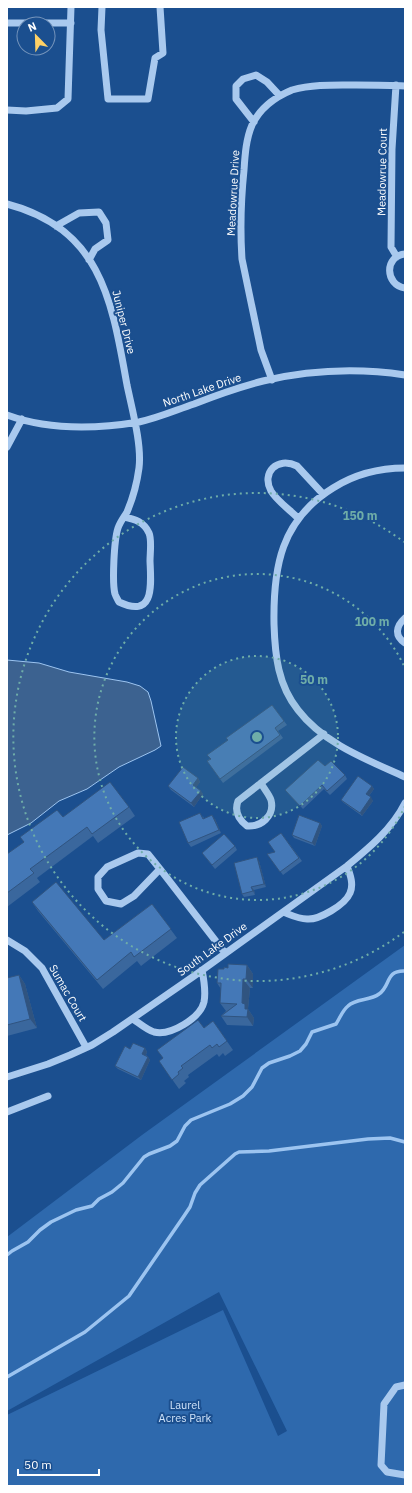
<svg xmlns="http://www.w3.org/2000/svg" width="412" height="1493" font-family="'IBM Plex Sans',sans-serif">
  <rect width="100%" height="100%" fill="#1b4f8f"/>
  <path fill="#2e69ad" d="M405,945v541h-398v-71l216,-105 55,126 9,-5 -68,-139 -212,119v-174l135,-102z"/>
  <path fill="#3c6290" stroke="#9cc4f0" d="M7,660l32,3 30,9 58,10 13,4 8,6 3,9 10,45 -6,4 -36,17 -32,22 -28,12 -28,22 -24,12z"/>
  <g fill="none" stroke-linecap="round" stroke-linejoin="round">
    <path stroke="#9cc4f0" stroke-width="3.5" d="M7,1255l5,-4 16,-9 12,-12 11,-8 25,-12 16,-4 7,-7 13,-7 11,-9 21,-26 5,-3 21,-8 7,-5 8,-15 6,-6 39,-16 13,-8 9,-9 10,-19 7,-5 21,-7 10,-5 6,-7 6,-12 24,-8c4,-6 6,-13 12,-18 8,-8 22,-5 31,-12 12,-8 6,-24 26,-23
      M7,1377l78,-45 44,-36 55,-80 6,-9 5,-14 5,-8 35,-31 4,-2 30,-1 99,-12 22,-1 15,4"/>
    <path stroke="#a9c9ee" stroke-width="7" d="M102,7l-1,23 7,69h40l7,-41 8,-5 -3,-46
      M7,23h64
      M396,85l-4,64 -1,98 6,10
      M7,110l19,1 31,-3 11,-9 3,-92
      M254,122l-18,-23v-13l7,-7 13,-4 11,7 13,14
      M7,204c95,25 105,98 120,181 5,24 15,60 12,83 -2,15 -6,30 -12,44 -3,5 -7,10 -9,16 -4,12 -6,55 -3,66 1,3 3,6 4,8 36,17 32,-17 31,-41 0,-8 2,-21 -1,-28 -5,-11 -14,-14 -25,-16
      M56,226l23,-13 20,-1 7,11 2,17 -13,9 -6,11
      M405,254c-21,2 -20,31 0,34
      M272,380l-11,-30 -19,-91c-2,-30 -1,-60 2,-89 1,-15 2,-31 8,-45 8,-17 23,-28 40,-35 21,-6 43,-5 64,-5 16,0 33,0 49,1
      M7,415c41,15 89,14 132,7 19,-4 37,-12 55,-18 23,-9 46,-17 69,-23 47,-11 95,-13 142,-6
      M7,447l15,-28
      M405,468c-26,0 -50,6 -72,20 -52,32 -60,79 -59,136 1,32 4,61 24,86 26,34 70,50 107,67
      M298,518c-8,-8 -21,-17 -27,-27 -10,-18 6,-35 26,-25l26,28
      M405,618c-9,8 -11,18 0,25
      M261,783c3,6 8,11 10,17 4,16 -10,27 -24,26 -8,-6 -13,-14 -9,-25l86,-67
      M138,853l10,1 12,15 -26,27 -13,8 -15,-3 -8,-12v-12l9,-10z
      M160,869l65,84
      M283,912c8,3 15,7 24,7 12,1 38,-14 43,-26 4,-9 0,-19 -3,-27
      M7,940l18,11 17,17 44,79
      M133,1019c6,4 14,11 21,13 17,4 46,-14 50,-30 2,-10 0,-22 -2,-32
      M7,1077l41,-13 22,-9 22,-10 21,-13 81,-56 153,-110c22,-18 45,-37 58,-63
      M7,1112l41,-16
      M405,1385l-9,2 -12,17 -3,61 6,7 18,3"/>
  </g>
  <path fill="#3a679d" d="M272,705l15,20 -9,6 5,7 -60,45 -16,-22z
    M345,775l2,4 -17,16 -6,-6 -21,20 -15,-16 -3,-3z
    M198,778l2,4 -4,5 7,7 -9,13 -23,-17 -3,-4z
    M372,786l2,3 -5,7 4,5 -11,15 -18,-13 -3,-3z
    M129,807l6,9 -37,27 -5,-7 -56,42 3,4 -33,25v-53l56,-37z
    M203,816l1,3h11l6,14 -30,14 -3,-4z
    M320,823l2,3 -7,20 -21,-8 -2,-3z
    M281,833l21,28 -19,14 -16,-21 8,-2z
    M235,846l2,4 -22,19 -13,-16z
    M259,861l7,26 -12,3 1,5 -11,2 -2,-3z
    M32,902l72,38 48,-36 25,34 -36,28 -4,-5 -34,28 -65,-78z
    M247,965l6,9v14h-3l-2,21 6,9 -1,8 -26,-1 -6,-9 5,-5 -6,-8 1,-14 -4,-6 7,-14z
    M19,975l6,9 12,44 -30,8v-58z
    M213,1021l20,29 -8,6 -2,-3 -4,4 -2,-3 -29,21 1,2 -5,4 2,2 -7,6 -20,-28z
    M145,1048l2,4 -1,3 2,2 2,3 -9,20 -23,-11 -3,-3 15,-17z"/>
  <path fill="#305480" d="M198,778l2,4 -5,7 -2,-4z
    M372,786l2,3 -6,8 -2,-3z
    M201,791l2,3 -9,13 -3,-4z
    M371,797l2,4 -11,15 -2,-3z
    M212,815l3,4 6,14 -2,-3z
    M320,823l2,3 -7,20 -3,-3z
    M257,857l2,4 7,26 -2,-3z
    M251,887l3,3 1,5z
    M247,965l6,9v14l-7,-9z
    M19,975l6,9 12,44 -7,-9z
    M243,979l7,9 -2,21 6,9 -1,8 -6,-9 -5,-14z
    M145,1048l2,4 -2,5 -3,-3z
    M148,1057l2,3 -9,20 -3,-3z"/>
  <path fill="#4478b7" stroke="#305480" d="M272,705l12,16 -9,7 5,7 -60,44 -13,-18 4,-2 -4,-4 21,-15 -2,-2z
    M318,760l7,6 6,-5 14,14 -18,16 -5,-6 -22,21 -15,-16z
    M183,767l15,11 -5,7 8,6 -10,12 -23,-17z
    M358,776l14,10 -6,8 5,3 -11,16 -19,-13z
    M110,782l19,25 -37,27 -5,-7 -57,42 4,4 -27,20v-39l17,-12 -4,-5 37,-27 6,7z
    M200,813l3,6 9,-4 7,15 -31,13 -9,-21z
    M299,815l21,8 -8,20 -20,-8z
    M281,833l18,25 -19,14 -13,-18 8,-2 -7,-10z
    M224,834l11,12 -23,19 -10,-12z
    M257,857l7,27 -13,3 2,4 -11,3 -8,-31z
    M56,882l48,58 48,-36 19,25 -37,28 -3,-5 -34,28 -65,-78z
    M228,964l19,1 -1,14h-3l-1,24 3,1v5h3l-1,8 -26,-1 16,-12 -17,-1 1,-18v-2h-4l1,-14h6v-2l4,1z
    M19,975l11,44 -23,6v-47z
    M198,1020l6,8 9,-7 14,20 -8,6 -2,-3 -5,4 -2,-3 -29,21 2,2 -5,4 1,2 -7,6 -13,-19 4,-3 -6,-8z
    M133,1043l12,5 -3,6 6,3 -10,20 -23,-11 10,-20 5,3z"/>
  <circle cx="257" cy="737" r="81" fill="#6fada8" fill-opacity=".12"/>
  <g fill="none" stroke="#6fada8" stroke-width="2" stroke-dasharray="2 4">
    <circle cx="257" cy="737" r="81"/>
    <path d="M405 806A163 163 0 1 1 405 668"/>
    <path d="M404 932A244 244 0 1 1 404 542"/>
  </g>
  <g text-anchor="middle" stroke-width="4" stroke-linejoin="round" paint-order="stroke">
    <g font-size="11" fill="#fff" stroke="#1b4f8f">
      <text transform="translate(382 172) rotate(-89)" y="4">Meadowrue Court</text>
      <text transform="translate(233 193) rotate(-87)" y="4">Meadowrue Drive</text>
      <text transform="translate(124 322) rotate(76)" y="4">Juniper Drive</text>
      <text transform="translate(202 390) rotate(-19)" y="4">North Lake Drive</text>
      <text transform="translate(212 949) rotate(-36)" y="4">South Lake Drive</text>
      <text transform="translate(68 993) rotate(60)" y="4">Sumac Court</text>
    </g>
    <g font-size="11" fill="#cfe3fa" stroke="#1b4f8f">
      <text x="185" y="1409">Laurel<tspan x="185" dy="13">Acres Park</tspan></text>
    </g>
  </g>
  <circle cx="257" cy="737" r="6" fill="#6fada8" stroke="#1b4f8f" stroke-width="2"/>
  <g font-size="12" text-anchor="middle" font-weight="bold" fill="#6fada8" stroke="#1b4f8f" stroke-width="4" stroke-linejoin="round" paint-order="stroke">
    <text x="360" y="520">150 m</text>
    <text x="372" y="626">100 m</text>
    <text x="314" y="684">50 m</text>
  </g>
  <rect width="412" height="1493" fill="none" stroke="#ffffff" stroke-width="16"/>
  <g transform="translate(36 36) rotate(337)"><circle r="19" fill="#1b4f8f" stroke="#7695bc"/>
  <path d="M0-3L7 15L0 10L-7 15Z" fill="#ffd166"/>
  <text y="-6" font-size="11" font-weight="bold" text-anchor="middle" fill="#ffffff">N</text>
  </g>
  <path d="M18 1469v6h81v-6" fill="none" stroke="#ffffff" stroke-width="2"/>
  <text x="24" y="1469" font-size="12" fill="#ffffff" stroke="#1b4f8f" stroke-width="3" paint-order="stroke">50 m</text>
</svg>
